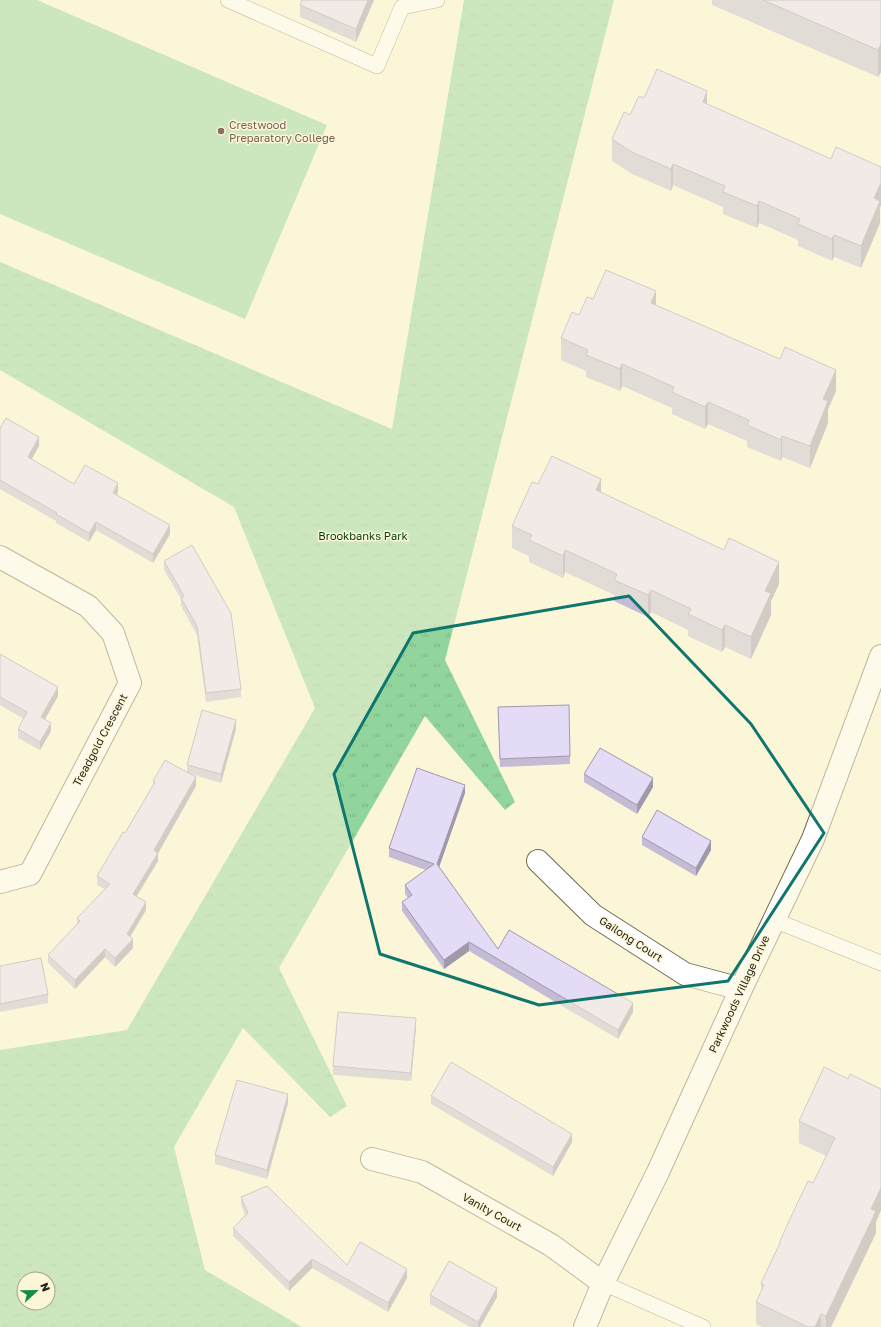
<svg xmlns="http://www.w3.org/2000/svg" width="881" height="1327" font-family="'Golos Text',sans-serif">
  <defs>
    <pattern id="grass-tufts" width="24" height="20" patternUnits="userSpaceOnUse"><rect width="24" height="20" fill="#92d59c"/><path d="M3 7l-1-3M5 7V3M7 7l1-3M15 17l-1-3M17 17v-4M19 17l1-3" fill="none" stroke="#7eb786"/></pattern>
  </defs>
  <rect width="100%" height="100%" fill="#fcf6d8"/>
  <path fill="url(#grass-tufts)" fill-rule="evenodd" d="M464,0h150l-169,660 70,142 -10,8 -80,-94 -146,252 68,138 -17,11 -87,-89 -69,119 31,123 97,57h-302v-277l127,-20 188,-322 -81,-201 -234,-137v-108l392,167zM24,1279h24v24h-24z"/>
  <path fill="#92d59c" d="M0,0h37l290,125 -82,194 -245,-105z"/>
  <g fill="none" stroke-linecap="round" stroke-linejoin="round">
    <g stroke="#726b52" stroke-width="16">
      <path id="service" d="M228,0l149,66 25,-59 35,-7
        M774,920l107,43
        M603,1283l100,44"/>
    </g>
    <g stroke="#726b52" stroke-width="24">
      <path id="minor" d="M0,557l88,49 25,27 17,50 -100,191 -30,8
        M538,861l55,54 92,59 56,15
        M372,1159l50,13 129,73 52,38"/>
    </g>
    <g stroke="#726b52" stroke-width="24">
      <path id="secondary" d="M585,1327l18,-44 55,-111 83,-183 72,-150 68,-183"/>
    </g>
    <use href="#service" stroke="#fff" stroke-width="15"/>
    <use href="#minor" stroke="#fff" stroke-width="22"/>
    <use href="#secondary" stroke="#fff" stroke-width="22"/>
  </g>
  <path fill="#c4bcd4" d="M302,0h72l-18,42 -56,-25v-12z
    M712,0h169v72l-3,5 -166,-72z
    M644,98l63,7 173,103v15l-19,45 -27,-11 -2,4 -34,-15v-6l-39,-17 -2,5 -34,-14v-7l-50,-22 -2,6 -39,-17 -20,-13v-22l18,-24z
    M593,299l63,6 180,86 -8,18v14l-18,45 -28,-11 -1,4 -34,-14v-6l-39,-17 -3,5 -33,-15v-6l-50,-22 -2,5 -34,-14v-6l-25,-11v-22z
    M0,428l39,18 -8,14 43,24 44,8 -2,3 54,39 -17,29 -57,-33 -7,12 -33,-19v-2l-56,-32z
    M538,484l63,8 178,92 -8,17v14l-20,44 -26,-12 -3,5 -34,-16v-6l-37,-18 -3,5 -34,-16v-6l-49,-23 -2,6 -34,-16v-6l-17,-8v-22z
    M164,561l77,128v8l-35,5 -9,-67 -16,-29v-7l-17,-29z
    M0,654l58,42 -13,23 6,12 -11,19 -22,-12v-9l6,-10 -24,-14z
    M498,707l72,49v8l-70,3z
    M236,729l-15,54 -30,-9 5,12 -38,67v8l-21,35 9,14 -16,27 3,11 -18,19 -10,-10 -30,32 -27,-26v-8l29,-31v-6l28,-29 -8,-4v-9l28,-43 28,-48v-4l34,-9v-7z
    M584,774l69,13 -16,27 -53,-32z
    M465,793l-26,74 59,82 135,63 -15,27 -149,-88 -25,18 -42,-58v-9l6,-4 -3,-4v-9l21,-15 -37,-13v-9z
    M642,837l69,13 -15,26 -54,-31z
    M0,966l48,28v9l-48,9z
    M416,1027l-5,54 -78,-6v-9z
    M848,1079l33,10v121l-5,12v11l-45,94h-69l-6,-3v-22l5,-10v-9l19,-39v-3l33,-58 13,-27 -27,-13v-22z
    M431,1096l141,46 -19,34 -122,-72z
    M288,1103l-21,76 -52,-15v-9z
    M241,1197l106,68 60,13 -19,34 -76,-44 -23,23 -56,-55v-8l12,-13 -4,-10z
    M430,1295l67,2 -17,30h-10l-40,-23z"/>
  <path fill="#a099ac" d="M368,0h6l-18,42v-13z
    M881,44v28l-3,5v-27z
    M707,91v22l-4,-11z
    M673,164v21l-2,6v-22z
    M881,183v22l-1,3v15l-19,45v-22l13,-48z
    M759,201v22l-2,5v-22z
    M834,235v22l-2,4v-22z
    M656,291v22l-5,-10z
    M622,364v22l-2,5v-22z
    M836,370v21l-8,18v14l-18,45v-22l13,-47z
    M708,402v22l-3,5v-22z
    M782,436v21l-1,4v-21z
    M39,437v9l-11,20v-9z
    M601,479v22l-5,-11z
    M118,483v9l-5,10v-9z
    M96,522v8l-7,12v-9z
    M170,525v9l-17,29v-9z
    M565,550v22l-2,6v-22z
    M779,562v22l-8,17v14l-20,44v-22l14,-46z
    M651,590v22l-3,5v-22z
    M725,625v22l-3,5v-22z
    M58,687v9l-17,30v-9z
    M236,720v9l-15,54v-9z
    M51,723v8l-11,19v-8z
    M196,777v9l-40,71 2,-4v8l-25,41v-8l21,-44z
    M653,778v9l-16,27v-9z
    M465,785v8l-28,80v-9z
    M711,841v9l-15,26v-8z
    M146,902v8l-19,32v-8z
    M133,939v9l-18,19v-9z
    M469,942v9l-25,18v-9z
    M105,949v8l-30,32v-9z
    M633,1003v9l-15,27v-9z
    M416,1018v9l-5,54v-8z
    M288,1094v9l-21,76v-9z
    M572,1134v8l-19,34v-9z
    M881,1188v22l-5,12v11l-45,94h-5v-11l45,-107z
    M312,1259v9l-23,23v-9z
    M407,1269v9l-19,34v-9z
    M497,1288v9l-17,30h-2v-5z
    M821,1314v13h-6z"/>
  <path fill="#e4dbf6" stroke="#a099ac" d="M302,0h66l-12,29 -56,-24z
    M763,0h118v44l-3,6z
    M657,69l50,22 -4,11 128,57 5,-12 45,20v16l-7,15 6,3 -19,45 -27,-11 -2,4 -34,-15 2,-5 -41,-18 -2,5 -34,-14 2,-6 -52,-22 -2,5 -39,-17 -20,-13 12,-27 6,3 9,-19 5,2z
    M606,270l50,21 -5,12 129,56 5,-12 51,23 -13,29 5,2 -18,45 -28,-10 -1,4 -34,-15 2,-5 -41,-18 -3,5 -33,-15 2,-5 -52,-23 -2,5 -34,-14 2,-5 -27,-12 11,-26 7,3 8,-18 6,2z
    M6,418l33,19 -11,20 46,27 11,-19 33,18 -5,10 57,32 -17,29 -57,-32 -7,11 -33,-19 1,-1 -57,-33v-52z
    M552,456l49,23 -5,11 128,60 5,-12 50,24 -14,29 6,2 -20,44 -26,-12 -3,5 -34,-16 3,-5 -40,-19 -3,5 -34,-15 3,-6 -52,-24 -2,6 -34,-16 3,-5 -20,-9 20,-44 6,2z
    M192,545l39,68 10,76 -35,4 -9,-67 -16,-28 3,-2 -20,-35z
    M0,654l58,33 -17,30 10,6 -11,19 -22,-13 9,-17 -27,-15z
    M569,705l1,51 -70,3 -2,-52z
    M202,710l34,10 -15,54 -34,-9z
    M600,748l53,30 -16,27 -53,-31z
    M165,760l31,17 -42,73 4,3 -25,41 13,8 -19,32 6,5 -18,19 -10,-9 -30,31 -27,-25 32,-34 -3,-3 33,-34 -13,-8 26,-44 2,1 30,-51 -2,-1z
    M417,768l48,17 -28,79 61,85 11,-19 124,73 -15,27 -149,-88 -25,18 -42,-58 10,-7 -7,-10 29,-21 -45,-16z
    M657,810l54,31 -15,27 -54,-31z
    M41,958l7,36 -48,10v-38z
    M338,1012l78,6 -5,55 -78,-7z
    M451,1062l121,72 -19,33 -122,-71z
    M824,1067l24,12 2,-5 31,15v99l-10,21 5,2 -50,105 -5,-2 -6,13h-7l-52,-25 8,-17 -3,-2 20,-42h-1l8,-18 20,-42 5,2 22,-45 -36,-17z
    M237,1080l51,14 -21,76 -52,-15z
    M267,1186l80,79 13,-23 47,27 -19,34 -76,-44 -23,23 -56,-54 15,-15 -7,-16z
    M449,1261l48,27 -19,34 -48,-27z"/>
  <path d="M0 0H881V1327H0ZM629,596l122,128 73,109 -96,148 -189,24 -159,-51 -46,-180 79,-141z" fill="#fcf6d8" fill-opacity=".55" fill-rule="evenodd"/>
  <path fill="none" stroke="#0f766e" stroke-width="3" stroke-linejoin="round" d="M629,596l122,128 73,109 -96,148 -189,24 -159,-51 -46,-180 79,-141z"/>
  <circle fill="#8d6e63" stroke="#fcf6d8" stroke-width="1.5" cx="221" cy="131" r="4"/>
  <g text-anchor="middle" stroke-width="3" stroke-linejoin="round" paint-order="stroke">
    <g font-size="11" fill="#785e54" stroke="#fcf6d8" text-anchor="start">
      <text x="229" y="129">Crestwood<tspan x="229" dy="13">Preparatory College</tspan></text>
    </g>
    <g font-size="11" fill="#033e15" stroke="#fcf6d8">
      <text x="363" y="540">Brookbanks Park</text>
    </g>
    <g font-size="11" fill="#27251a" stroke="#fcf6d8">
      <text transform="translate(100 740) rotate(-62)" y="4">Treadgold Crescent</text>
      <text transform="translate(631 939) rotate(33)" y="4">Gailong Court</text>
      <text transform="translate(739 994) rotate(-65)" y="4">Parkwoods Village Drive</text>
      <text transform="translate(492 1212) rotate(29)" y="4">Vanity Court</text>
    </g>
  </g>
  <g transform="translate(36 1291) rotate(68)"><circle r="19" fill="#fcf6d8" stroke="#a7a28c"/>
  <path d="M0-3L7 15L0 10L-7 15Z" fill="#128c47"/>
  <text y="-6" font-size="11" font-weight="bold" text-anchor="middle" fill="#27251a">N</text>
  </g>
</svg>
